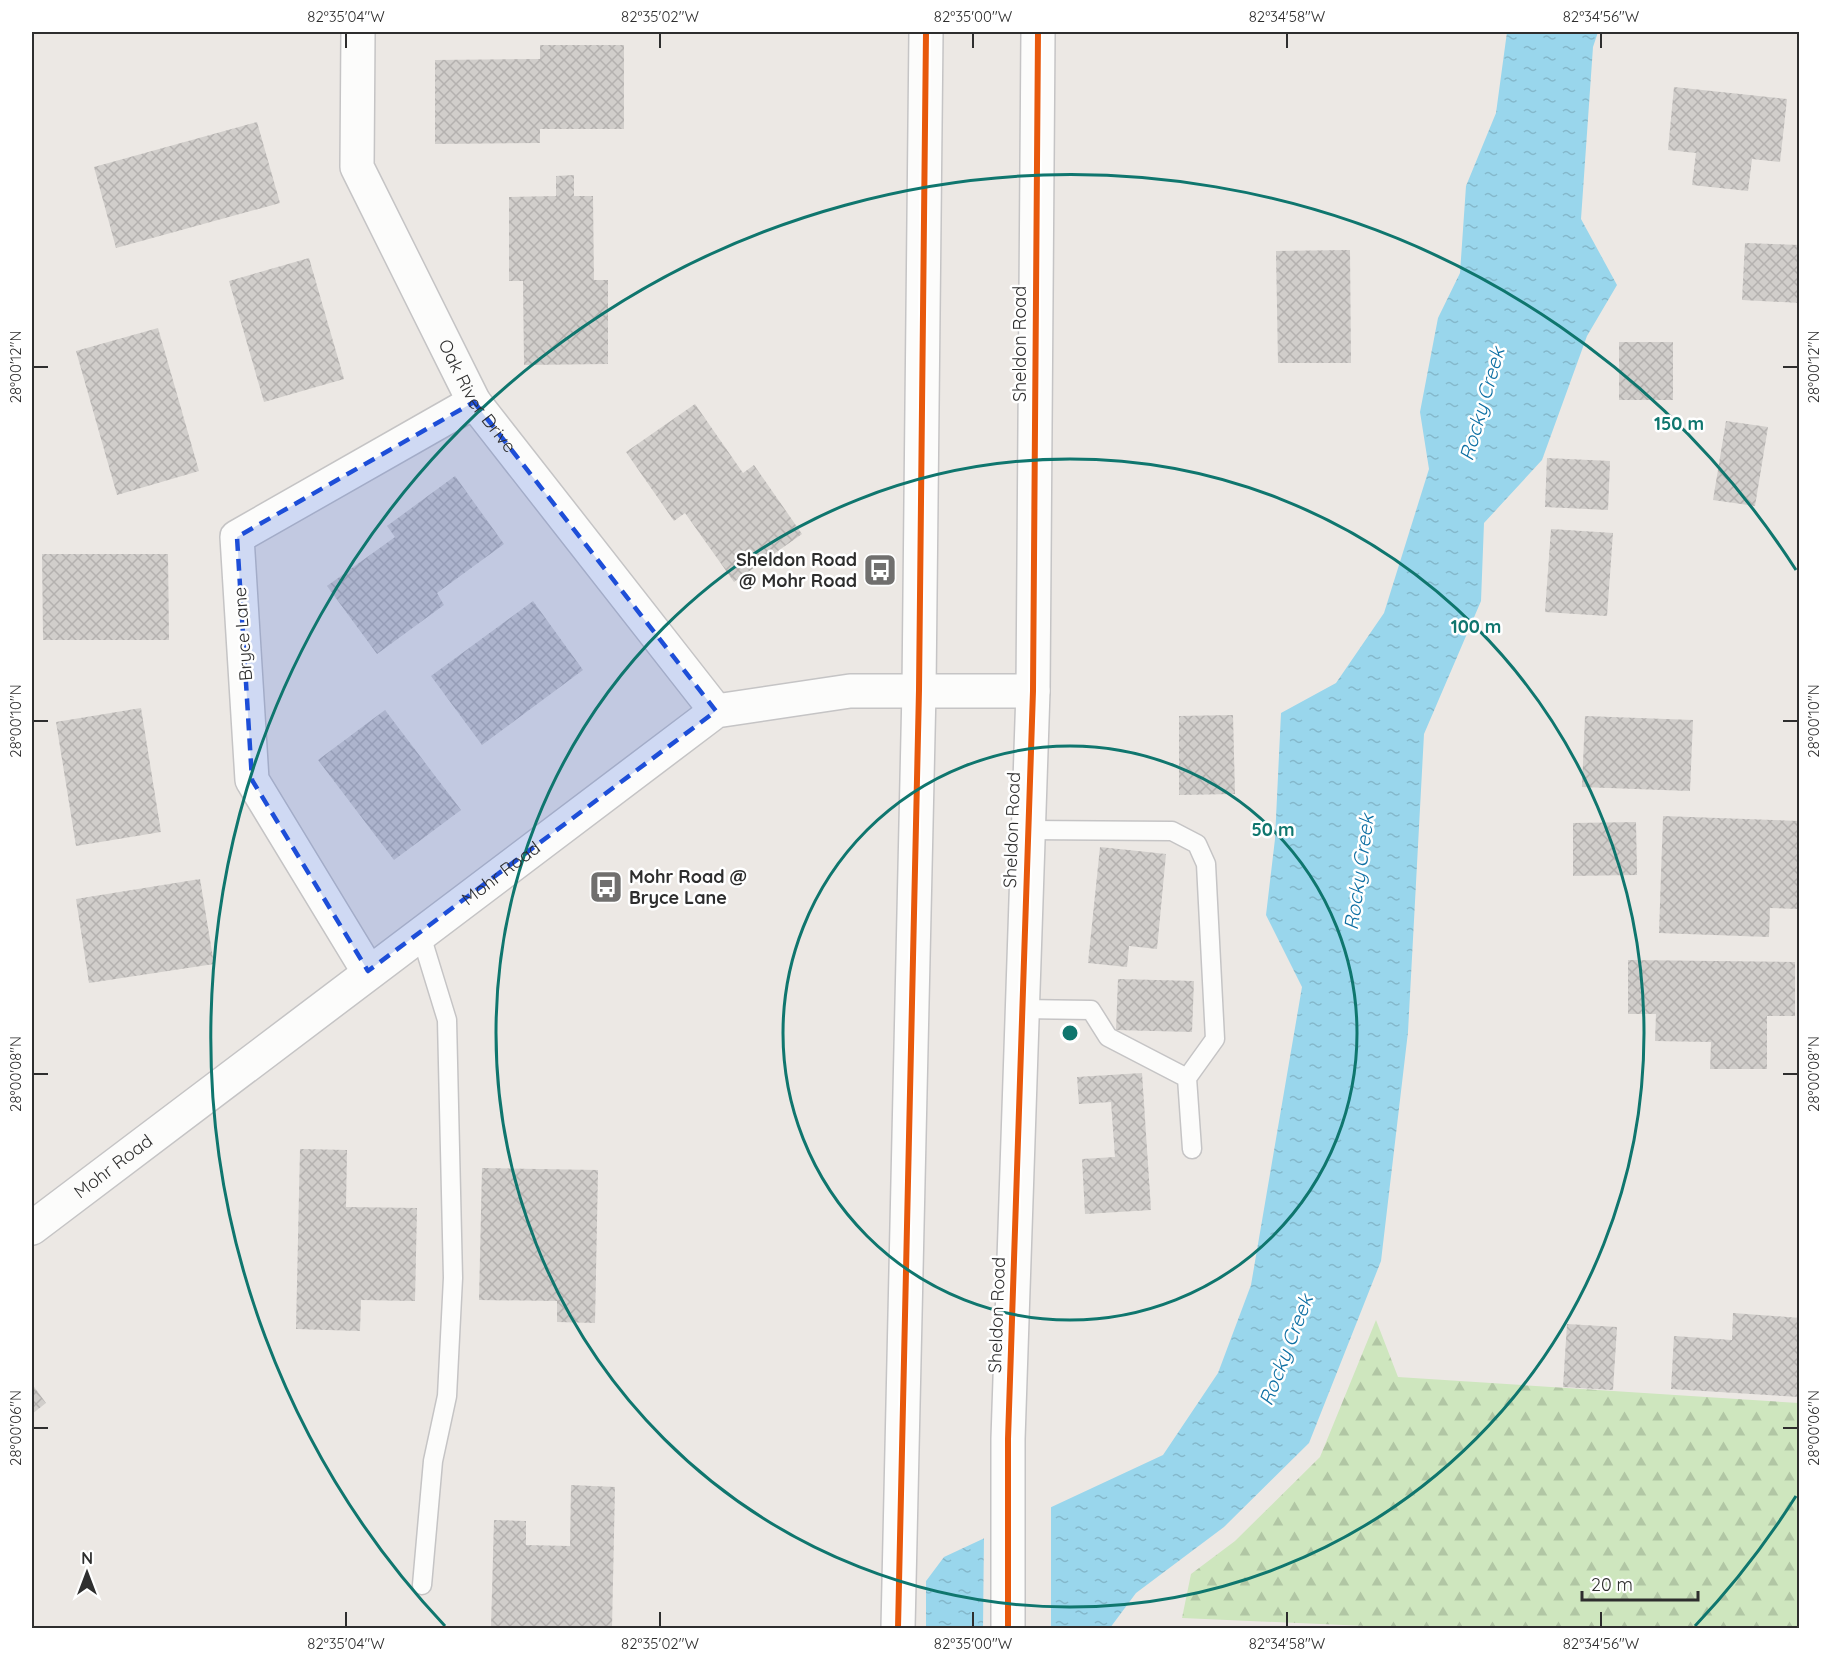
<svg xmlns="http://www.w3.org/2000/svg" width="1831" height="1660" font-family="Quicksand,sans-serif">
  <defs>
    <pattern id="forest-firs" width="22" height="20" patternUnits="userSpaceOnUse" patternTransform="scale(1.5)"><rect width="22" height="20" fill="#cee6be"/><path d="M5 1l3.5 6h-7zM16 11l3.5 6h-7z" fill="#b1c6a4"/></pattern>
    <pattern id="water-ripples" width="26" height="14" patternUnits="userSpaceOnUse" patternTransform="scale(1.5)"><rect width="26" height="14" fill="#99d6ec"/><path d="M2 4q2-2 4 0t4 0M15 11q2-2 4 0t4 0" fill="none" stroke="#84b8cb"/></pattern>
    <pattern id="building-cross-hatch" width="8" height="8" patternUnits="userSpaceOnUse" patternTransform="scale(1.5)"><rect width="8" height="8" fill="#d1cecb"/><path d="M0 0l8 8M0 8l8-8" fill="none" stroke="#b4b1af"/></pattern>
  </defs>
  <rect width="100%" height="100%" fill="#ece8e4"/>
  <path fill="url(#forest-firs)" d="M1376,1320l22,57 401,26v225h-389l-228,-10 9,-44 44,-33 85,-84z"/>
  <path fill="url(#water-ripples)" d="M1507,32h91l-5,15 -12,172 36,66 -30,51 -45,124 -58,63 -3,78 -57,133 -16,298 -27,229 -72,182 -85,84 -88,66 -26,35h-219l53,-71 219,-102 55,-82 33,-88 51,-298 -36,-72 9,-76 6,-126 55,-30 48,-70 45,-144 -9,-57 18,-94 22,-45 6,-87 30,-73z"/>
  <path fill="#ece8e4" d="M1051,1502v126h-68l1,-94z
    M926,1576v52h-38l1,-1z"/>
  <path fill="url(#building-cross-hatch)" d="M540,45h84v84h-84v14l-105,1v-84l105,-1z
    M1674,87l113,12 -7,63 -28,-3 -4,32 -56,-6 4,-32 -28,-3z
    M257,122l23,81 -164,45 -22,-81z
    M574,175v21h19l1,84h14v84l-84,1 -1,-84h-14v-84l47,-1v-20z
    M1745,243l55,2v58l-58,-3z
    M1350,250l1,113h-73l-2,-112z
    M309,258l35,121 -80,23 -35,-121z
    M158,328l41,143 -82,24 -41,-144z
    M1619,342h54v58h-54z
    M695,404l48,69 11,-8 48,69 -68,48 -49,-69 -11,8 -48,-69z
    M1726,421l42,6 -13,79 -42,-6z
    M1547,458l63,3 -2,49 -63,-3z
    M455,476l49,68 -67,49 7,12 -67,49 -50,-68 68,-49 -8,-11z
    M1551,529l62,4 -6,83 -62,-4z
    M42,554h126l1,86h-126z
    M533,601l50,69 -101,75 -51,-69z
    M141,708l20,124 -85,14 -20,-124z
    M385,710l76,100 -67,50 -76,-100z
    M1233,715l2,79 -56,1v-79z
    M1585,716l108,4 -3,71 -108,-4z
    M1663,816l137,5 -2,88 -28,-1 -1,29 -110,-4z
    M1636,822l1,53 -64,1v-53z
    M1100,847l66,7 -9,95 -28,-3 -2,21 -39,-4z
    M200,879l14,85 -125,19 -13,-84z
    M1628,960l167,2v54h-28v53h-57l1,-27 -56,-1 1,-27h-28z
    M1118,979l76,2 -2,51 -76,-2z
    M1142,1073l9,137 -66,4 -3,-55 33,-2 -4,-55 -32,2 -2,-27z
    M300,1149l47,1 -1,57 71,1 -2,93 -54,-1 -1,31 -64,-2z
    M482,1168l116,2 -3,153 -38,-1v-21l-78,-1z
    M1733,1313l67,5v79l-129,-8 3,-53 58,4z
    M1567,1324l50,3 -4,63 -50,-3z
    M32,1384l14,19 -14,11z
    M571,1485l44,2 -3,141h-121l3,-108 32,1v24l44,1z"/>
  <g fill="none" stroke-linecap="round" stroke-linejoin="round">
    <g stroke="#c5c4c5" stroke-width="21">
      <path id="lane" d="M1027,830l145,1 25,13 9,20 9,175 -28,39
        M420,932l27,88 6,258 -6,118 -14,65 -11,124
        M1021,1009l70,1 17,27 79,41 5,71"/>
    </g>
    <g stroke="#c5c4c5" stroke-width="36">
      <g id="street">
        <path id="s1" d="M358,32l-1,135 117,235 242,309"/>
        <path d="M368,971l-116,-191 -15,-243 237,-135"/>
        <path id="s2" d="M32,1228l684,-517 134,-20h183"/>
      </g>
    </g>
    <g stroke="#c5c4c5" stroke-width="36">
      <path id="secondary" d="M898,1628l21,-938 7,-658
        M1008,1628v-189l25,-748 5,-659"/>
    </g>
    <use href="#lane" stroke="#fcfcfb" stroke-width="18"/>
    <use href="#street" stroke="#fcfcfb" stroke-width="33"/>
    <use href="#secondary" stroke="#fcfcfb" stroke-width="33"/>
    <g stroke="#fff" stroke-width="10">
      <path id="cycleway" d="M898,1628l21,-938 7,-658
        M1008,1628v-189l25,-748 5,-659"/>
    </g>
    <use href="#cycleway" stroke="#e8590c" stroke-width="6"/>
  </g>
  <path fill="#1d4ed8" fill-opacity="0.2" stroke="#1d4ed8" stroke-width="4.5" stroke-dasharray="12 8" stroke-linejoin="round" d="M474,402l242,309 -348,260 -116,-191 -15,-243z"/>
  <path fill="none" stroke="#2e2e2e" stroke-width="2" d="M346,33v15M660,33v15M973,33v15M1287,33v15M1601,33v15M33,367h15M1783,367h15M33,721h15M1783,721h15M33,1074h15M1783,1074h15M33,1428h15M1783,1428h15M346,1612v15M660,1612v15M973,1612v15M1287,1612v15M1601,1612v15"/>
  <g fill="none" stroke="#0f766e" stroke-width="3">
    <circle cx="1070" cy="1033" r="287"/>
    <circle cx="1070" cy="1033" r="574"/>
    <path d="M1796 1496A861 861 0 0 1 1695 1626M445 1626A861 861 0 1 1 1796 570"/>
  </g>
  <defs>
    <g id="bus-square" transform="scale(1.725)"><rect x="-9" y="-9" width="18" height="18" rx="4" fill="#706f6e" stroke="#fff"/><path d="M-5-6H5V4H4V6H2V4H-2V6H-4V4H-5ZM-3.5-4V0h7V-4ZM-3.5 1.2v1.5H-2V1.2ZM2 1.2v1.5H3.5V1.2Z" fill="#fff"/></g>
  </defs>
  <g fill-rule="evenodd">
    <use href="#bus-square" x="880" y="570"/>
    <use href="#bus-square" x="606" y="887"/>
  </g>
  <g text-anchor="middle" stroke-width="5" stroke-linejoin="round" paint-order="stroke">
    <g font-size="18" fill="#2e2e2e" stroke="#fff">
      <text transform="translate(1020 344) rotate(-90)" y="6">Sheldon Road</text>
      <text dy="6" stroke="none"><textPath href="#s1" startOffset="394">Oak River Drive</textPath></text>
      <text transform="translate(243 634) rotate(-94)" y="6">Bryce Lane</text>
      <text transform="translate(1012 830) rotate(-88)" y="6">Sheldon Road</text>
      <text dy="6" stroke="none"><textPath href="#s2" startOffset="588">Mohr Road</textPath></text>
      <text dy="6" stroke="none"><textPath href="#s2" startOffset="102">Mohr Road</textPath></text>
      <text transform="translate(997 1315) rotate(-88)" y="6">Sheldon Road</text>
    </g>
    <g font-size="18" font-weight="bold" fill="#2e2e2e" stroke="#fff" text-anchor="end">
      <text x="857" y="566">Sheldon Road<tspan x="857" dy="21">@ Mohr Road</tspan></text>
      <text x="629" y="883" text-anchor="start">Mohr Road @<tspan x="629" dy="21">Bryce Lane</tspan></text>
    </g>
    <g font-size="20" font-style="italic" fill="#0d6fa3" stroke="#fff">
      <text transform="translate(1482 404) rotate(-74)" y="7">Rocky Creek</text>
      <text transform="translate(1359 872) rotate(-82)" y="7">Rocky Creek</text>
      <text transform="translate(1286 1350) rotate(-69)" y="7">Rocky Creek</text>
    </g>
  </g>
  <circle cx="1070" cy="1033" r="9" fill="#0f766e" stroke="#fff" stroke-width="3"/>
  <g font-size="18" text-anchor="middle" font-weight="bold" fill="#0f766e" stroke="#fff" stroke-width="5" stroke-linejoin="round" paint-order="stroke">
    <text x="1679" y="430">150 m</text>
    <text x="1476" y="633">100 m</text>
    <text x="1273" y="836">50 m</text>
  </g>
  <rect width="1831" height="1660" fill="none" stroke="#ffffff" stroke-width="66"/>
  <g transform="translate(87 1573)" stroke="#ffffff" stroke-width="4.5" paint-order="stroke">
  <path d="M0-4.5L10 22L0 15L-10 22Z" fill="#2e2e2e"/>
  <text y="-9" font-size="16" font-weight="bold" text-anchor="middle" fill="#2e2e2e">N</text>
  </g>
  <path d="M1582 1591v9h116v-9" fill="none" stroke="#2e2e2e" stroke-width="3"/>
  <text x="1591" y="1591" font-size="18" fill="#2e2e2e" stroke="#ffffff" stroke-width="4.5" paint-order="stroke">20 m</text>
  <rect x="33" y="33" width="1765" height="1594" fill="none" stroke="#2e2e2e" stroke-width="2"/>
  <g font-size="15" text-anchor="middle" fill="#2e2e2e">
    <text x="346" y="22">82°35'04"W</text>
    <text x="660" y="22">82°35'02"W</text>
    <text x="973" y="22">82°35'00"W</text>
    <text x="1287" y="22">82°34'58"W</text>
    <text x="1601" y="22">82°34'56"W</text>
    <text transform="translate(16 367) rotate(-90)" y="5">28°00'12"N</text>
    <text transform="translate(1814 367) rotate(-90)" y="5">28°00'12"N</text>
    <text transform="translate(16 721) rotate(-90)" y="5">28°00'10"N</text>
    <text transform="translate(1814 721) rotate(-90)" y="5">28°00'10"N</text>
    <text transform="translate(16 1074) rotate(-90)" y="5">28°00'08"N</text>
    <text transform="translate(1814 1074) rotate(-90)" y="5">28°00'08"N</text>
    <text transform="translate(16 1428) rotate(-90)" y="5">28°00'06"N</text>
    <text transform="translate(1814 1428) rotate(-90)" y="5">28°00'06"N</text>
    <text x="346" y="1649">82°35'04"W</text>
    <text x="660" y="1649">82°35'02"W</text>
    <text x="973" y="1649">82°35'00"W</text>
    <text x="1287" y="1649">82°34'58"W</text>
    <text x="1601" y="1649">82°34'56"W</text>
  </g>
</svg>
